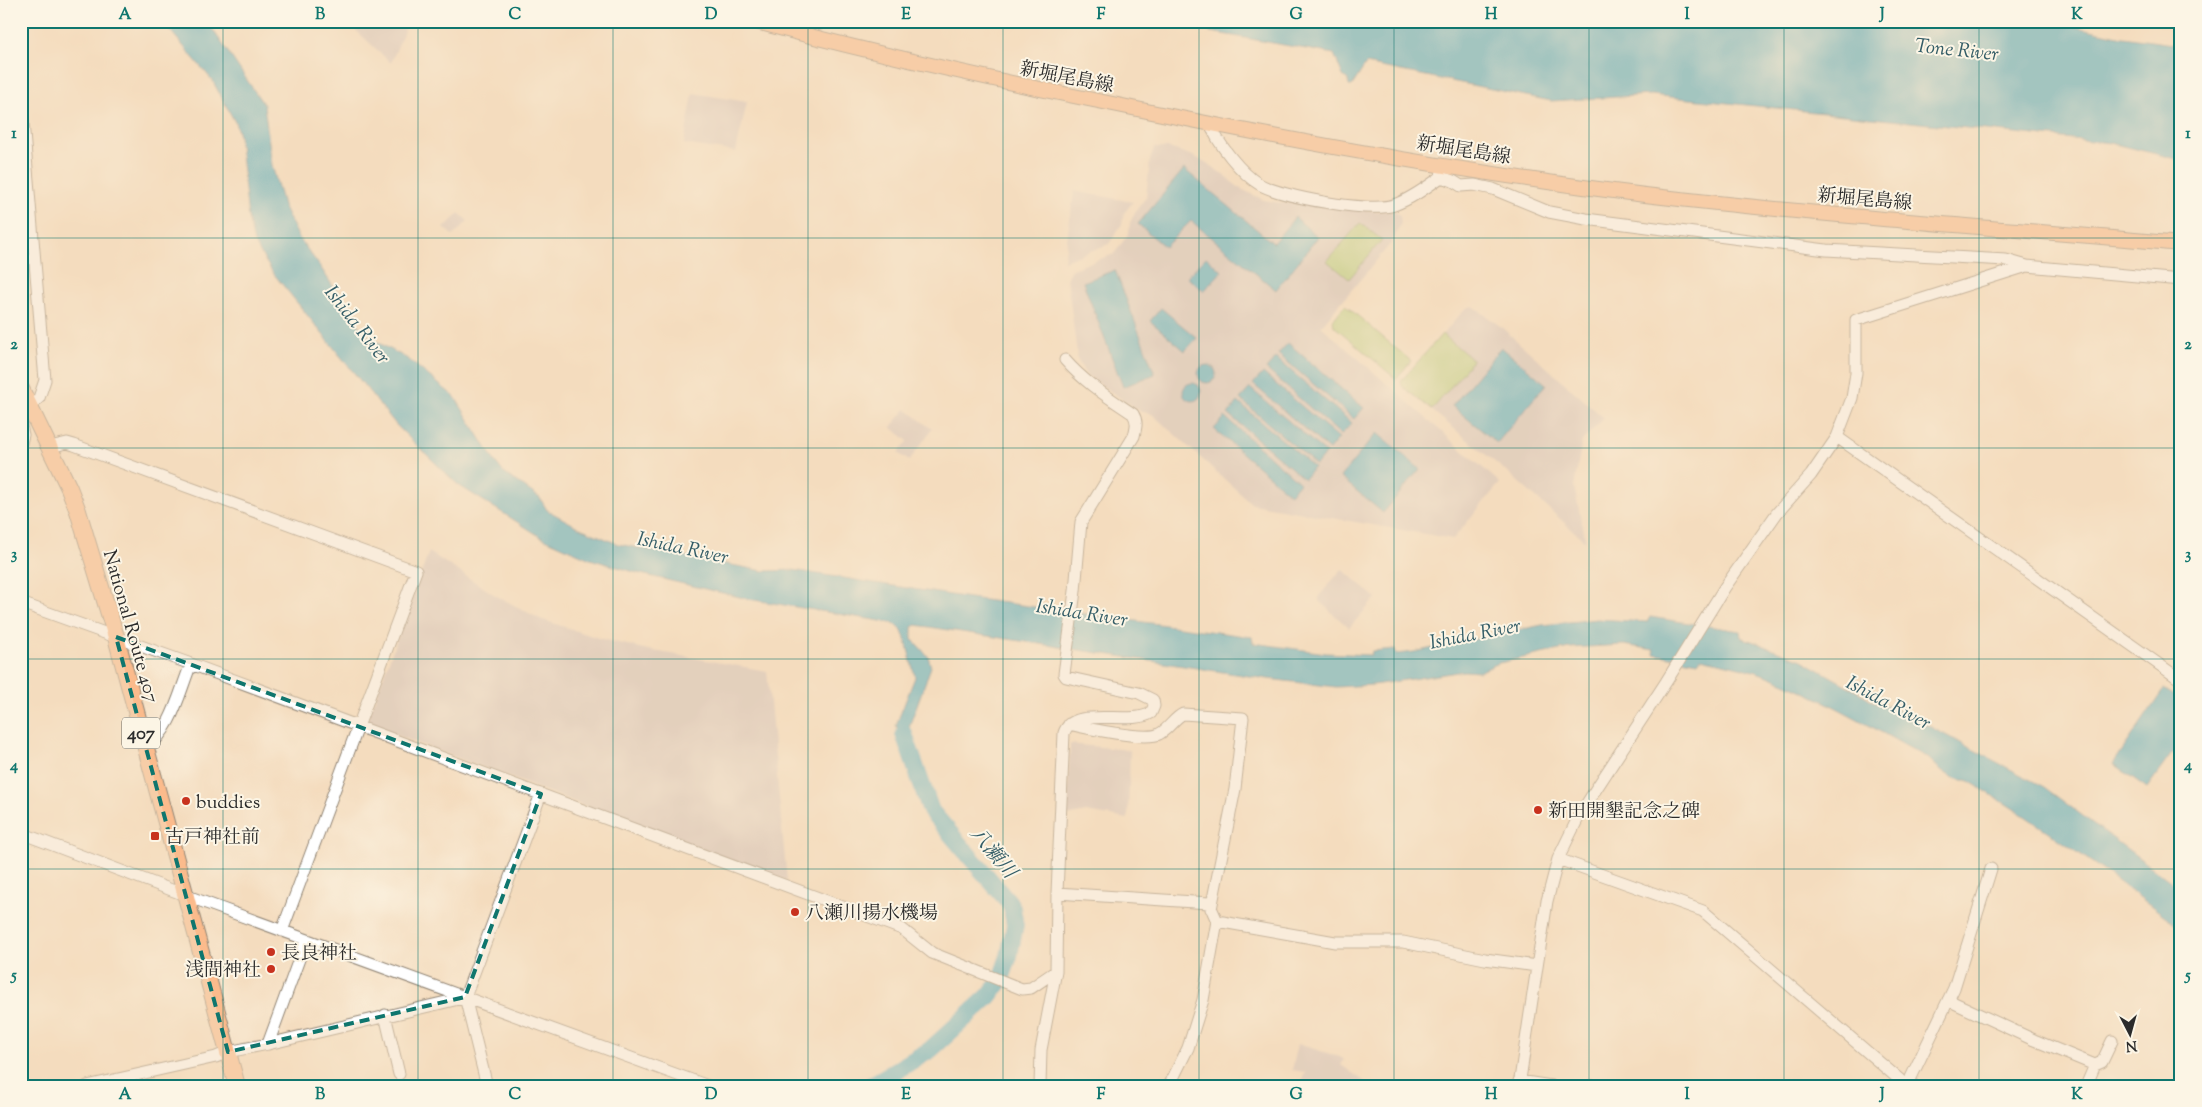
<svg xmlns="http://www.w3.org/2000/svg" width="2202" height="1107" font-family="'Sorts Mill Goudy','Noto Serif JP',serif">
  <rect width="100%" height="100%" fill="#fcf5e5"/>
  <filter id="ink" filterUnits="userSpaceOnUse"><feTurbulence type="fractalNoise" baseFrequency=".02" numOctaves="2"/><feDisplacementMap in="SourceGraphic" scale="10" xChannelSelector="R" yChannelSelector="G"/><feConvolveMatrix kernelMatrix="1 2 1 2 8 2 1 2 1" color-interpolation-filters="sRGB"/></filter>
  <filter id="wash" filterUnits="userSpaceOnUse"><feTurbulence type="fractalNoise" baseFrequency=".0096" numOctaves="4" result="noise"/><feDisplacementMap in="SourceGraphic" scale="20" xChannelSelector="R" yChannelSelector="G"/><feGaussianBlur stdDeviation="1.12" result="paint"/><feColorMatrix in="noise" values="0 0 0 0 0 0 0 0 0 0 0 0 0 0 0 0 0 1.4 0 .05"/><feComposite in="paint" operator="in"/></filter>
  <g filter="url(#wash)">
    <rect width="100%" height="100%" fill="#f4dcbe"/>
    <path fill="#cfc0bb" d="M346,21h62l-17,42z
      M693,93l54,9 -11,50 -52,-8z
      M1154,148h15l24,8 16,8 32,25 23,11 17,3h34l61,8h19l5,5 1,7 -8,18 -72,85 179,157 -47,56 -201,-35 -100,-90 -12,-3 -54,-36 -8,-14 -11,-83 5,-9 42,-15 15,-21 1,-10 5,-11 11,-15 4,-37z
      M1074,191l59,11 -9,11 -2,11 -13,20 -45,17z
      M459,213l9,8 -15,15 -9,-8z
      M1473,306l27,20 104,92 -22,23 -8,46 12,55 -79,-70 -105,-86 -1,-5 65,-73z
      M906,409l26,20 -23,32 -11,-8 10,-12 -17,-14z
      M429,552l66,43 45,24 58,19 50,12 119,21 20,210 -418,-156 -2,-4z
      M1342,569l34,29 -27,30 -30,-27v-5z
      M1070,744l60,6 -2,69 -42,-7 -19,4z
      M1298,1044l42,13 4,3 -3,5 30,21h-71l5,-14 -13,-2z"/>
    <path fill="#accb72" stroke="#6c7b4e" d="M1360,223l22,17 -33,39 -22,-18z
      M1345,305l66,56 -15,18 -62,-53 -1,-6z
      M1442,334l31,26 -41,50 -30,-24 -1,-5z"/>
    <path fill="#42a8c2" stroke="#366a76" d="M162,21h45l57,84 8,60 11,40 16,33 20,27 46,70 43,24 47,38 39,63 10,13 36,25 7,12 33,18 38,16 146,27 29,-1 177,28 282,39 1,6 73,10 45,2 1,-4 23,-2 1,5 18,-2 128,-27 55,-6 50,3 3,-5 90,14 1,6 61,23 65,37 11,8h11l155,82 137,102v39c-70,-52 -139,-104 -214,-148 -14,2 -29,-12 -39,-22 -52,-28 -104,-60 -160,-82 -22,-8 -45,-13 -67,-18l-3,4 -44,-8v-4l-30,-5 -55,3 -70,15 -20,9 -15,-1 -91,14 -37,2 -68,-8 -352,-54 -4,2v12l16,17 3,11 -22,60 3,16 -1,22 -15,-40 19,-48 -9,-36 -5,-12 -9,-6 -144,-24 -107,-25 -51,-15 -49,-22 -83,-52 -61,-59 -124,-153 -19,-30 -6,-26 -9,-81 -4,-14 -23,-42z
      M1188,21h861l74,16 49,7h9v116l-70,-17 -460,-48 -100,6 -185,-37 -14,22h-3l-1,-6 -5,-4 -9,-22 -134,-24z
      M1184,169l89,74 22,-26 23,20 -42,53 -85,-69 -26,26 -27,-23z
      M1206,257l16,14 -18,20 -17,-14z
      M1115,270l40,104 -32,13 -40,-105z
      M1161,308l36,30 -12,13 -35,-30z
      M1288,343l76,65 -10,11 -76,-65z
      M1501,347l45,37 -49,59 -45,-37z
      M1276,358l76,65 -11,12 -75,-66z
      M1198 374a9 9 0 1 1 18 0a9 9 0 1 1-18 0Z
      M1263,373l76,65 -10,12 -76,-66z
      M1183 392a9 9 0 1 1 18 0a9 9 0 1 1-18 0Z
      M1250,388l76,65 -10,12 -76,-66z
      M1238,402l76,65 -10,12 -76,-65z
      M1225,417l75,66 -10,11 -76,-65z
      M1377,433l43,36 -37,44 -43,-36z
      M2164,689l17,11v41l-34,47 -34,-24z"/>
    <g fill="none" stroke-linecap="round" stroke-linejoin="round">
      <path stroke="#42a8c2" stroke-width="18" d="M870,1086l60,-36 58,-53 12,-15 9,-26 6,-31 -3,-17 -4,-7 -77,-90 -27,-77"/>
    </g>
  </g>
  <g filter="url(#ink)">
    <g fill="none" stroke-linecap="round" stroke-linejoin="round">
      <g stroke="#908474" stroke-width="13">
        <path id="minor" d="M21,98l24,282 -6,18 -9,8
          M1211,125c6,18 31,49 48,59 22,13 111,29 135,21 17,-6 33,-18 47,-28l1,-7
          M1441,177l12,4 8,5 13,-1 19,4 56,23 37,7 240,31 180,10 21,6 154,14
          M21,426l2,9 -2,8
          M1837,437l344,243
          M50,447l17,-4 7,2 342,126 -134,360
          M21,603l170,61 711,265 30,24 90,36 9,-1 25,-17
          M1069,724c16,4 77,17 90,10 10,-5 15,-16 24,-20l60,4 -8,71 -24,120
          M145,749c27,-18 34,-56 46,-85
          M21,833l177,67 510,186
          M1558,859l145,52 204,175
          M1057,893l152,10 8,18 -14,79 -15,48 -19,38
          M1217,921l118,21h68l82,17 52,7
          M1948,1000l86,40 61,25 7,-3 10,-21
          M385,1015l14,59
          M268,1044l38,-104
          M1519,1081l32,5
          M87,1086l129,-29 12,-5 40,-8 195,-46
          M487,1086l-22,-89 76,-203
          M1040,1086l1,-36 15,-79 1,-78 7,-160c9,-28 65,-7 87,-20l3,-7 -1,-6 -14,-7 -73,-16 -2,-3 11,-83 6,-69 53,-86c2,-9 4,-14 -1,-22 -25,-17 -48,-31 -68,-54
          M1519,1086l28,-185 11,-42 21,-43 17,-27 70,-107 59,-95 52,-74 34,-38 26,-38 15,-39 4,-25v-53l171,-54
          M1590,1086h8
          M1907,1086l47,-98 37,-119
          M2086,1086l9,-21"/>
      </g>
      <g stroke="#908474" stroke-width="16">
        <path id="major" d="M753,21c117,32 236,58 355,82 177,37 357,70 537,92 178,21 357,33 536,49"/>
      </g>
      <g stroke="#908474" stroke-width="18">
        <path id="highway" d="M21,389l48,99 9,23 38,126 121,449"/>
      </g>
      <use href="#minor" stroke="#fff" stroke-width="11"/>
      <use href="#major" stroke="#fbbb8c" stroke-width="14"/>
      <use href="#highway" stroke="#fbbb8c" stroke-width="16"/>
    </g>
  </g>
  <path d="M0 0H2202V1107H0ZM116,637l425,157 -76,203 -237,55z" fill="#f4dcbe" fill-opacity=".55" fill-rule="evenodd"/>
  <path fill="none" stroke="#0f766e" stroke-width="4" stroke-dasharray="10 6" stroke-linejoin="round" d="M116,637l425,157 -76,203 -237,55z"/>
  <path fill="none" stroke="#0f766e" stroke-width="1" stroke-opacity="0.55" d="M223,21v1065M418,21v1065M613,21v1065M808,21v1065M1003,21v1065M1199,21v1065M1394,21v1065M1589,21v1065M1784,21v1065M1979,21v1065M21,238h2160M21,448h2160M21,659h2160M21,869h2160"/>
  <g fill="#c8321e" stroke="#fcf5e5" stroke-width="2">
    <circle cx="186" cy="801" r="5"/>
    <circle cx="1538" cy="810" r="5"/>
    <rect x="150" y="831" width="10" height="10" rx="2.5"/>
    <circle cx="795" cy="912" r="5"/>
    <circle cx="271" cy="952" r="5"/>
    <circle cx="271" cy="969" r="5"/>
  </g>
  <g text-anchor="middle" stroke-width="4" stroke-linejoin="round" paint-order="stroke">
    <rect fill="#fcf5e5" stroke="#6a6863" stroke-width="1" x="122" y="717.5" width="38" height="31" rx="4"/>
    <g font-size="18" font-weight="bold" fill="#2b2b2b">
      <text x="141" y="739">407</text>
    </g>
    <g font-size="19" fill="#2b2b2b" stroke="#fcf5e5">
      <text transform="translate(1067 76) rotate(11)" y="7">新堀尾島線</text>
      <text transform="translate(1464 149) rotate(9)" y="7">新堀尾島線</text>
      <text transform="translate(1865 198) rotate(5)" y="7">新堀尾島線</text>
      <text transform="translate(132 626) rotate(74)" y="7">National Route 407</text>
    </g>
    <g font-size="19" fill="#2b2b2b" stroke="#fcf5e5" text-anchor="start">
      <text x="196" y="808">buddies</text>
      <text x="1548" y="817">新田開墾記念之碑</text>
      <text x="165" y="843">古戸神社前</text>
      <text x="805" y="919">八瀬川揚水機場</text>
      <text x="281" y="959">長良神社</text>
      <text x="261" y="976" text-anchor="end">浅間神社</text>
    </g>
    <g font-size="20" font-style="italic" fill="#345d67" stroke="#fcf5e5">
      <text transform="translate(1957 49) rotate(6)" y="7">Tone River</text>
      <text transform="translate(358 324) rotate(52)" y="7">Ishida River</text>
      <text transform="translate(683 547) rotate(12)" y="7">Ishida River</text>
      <text transform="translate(1082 612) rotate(9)" y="7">Ishida River</text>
      <text transform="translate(1475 633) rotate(-11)" y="7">Ishida River</text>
      <text transform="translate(1889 702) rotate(28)" y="7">Ishida River</text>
      <text transform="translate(994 852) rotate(50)" y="7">八瀬川</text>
    </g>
  </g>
  <rect width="2202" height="1107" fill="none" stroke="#fcf5e5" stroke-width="55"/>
  <g transform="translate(2130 1034) rotate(174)" stroke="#fcf5e5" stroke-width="4" paint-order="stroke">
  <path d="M0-4L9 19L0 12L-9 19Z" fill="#2b2b2b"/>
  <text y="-8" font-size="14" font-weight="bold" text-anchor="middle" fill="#2b2b2b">N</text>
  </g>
  <rect x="28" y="28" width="2146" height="1052" fill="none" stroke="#0f766e" stroke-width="2"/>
  <g font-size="16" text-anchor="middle" font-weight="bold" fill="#0f766e">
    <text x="125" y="19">A</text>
    <text x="320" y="19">B</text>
    <text x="515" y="19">C</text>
    <text x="711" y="19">D</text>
    <text x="906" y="19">E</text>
    <text x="1101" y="19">F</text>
    <text x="1296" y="19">G</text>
    <text x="1491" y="19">H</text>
    <text x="1687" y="19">I</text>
    <text x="1882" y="19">J</text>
    <text x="2077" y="19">K</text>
    <text x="14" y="138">1</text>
    <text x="2188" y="138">1</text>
    <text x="14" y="349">2</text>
    <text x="2188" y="349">2</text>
    <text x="14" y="559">3</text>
    <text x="2188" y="559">3</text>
    <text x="14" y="770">4</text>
    <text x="2188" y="770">4</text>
    <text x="14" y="980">5</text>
    <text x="2188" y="980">5</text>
    <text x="125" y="1099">A</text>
    <text x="320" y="1099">B</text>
    <text x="515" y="1099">C</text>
    <text x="711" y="1099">D</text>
    <text x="906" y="1099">E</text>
    <text x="1101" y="1099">F</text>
    <text x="1296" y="1099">G</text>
    <text x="1491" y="1099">H</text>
    <text x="1687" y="1099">I</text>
    <text x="1882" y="1099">J</text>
    <text x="2077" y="1099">K</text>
  </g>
</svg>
